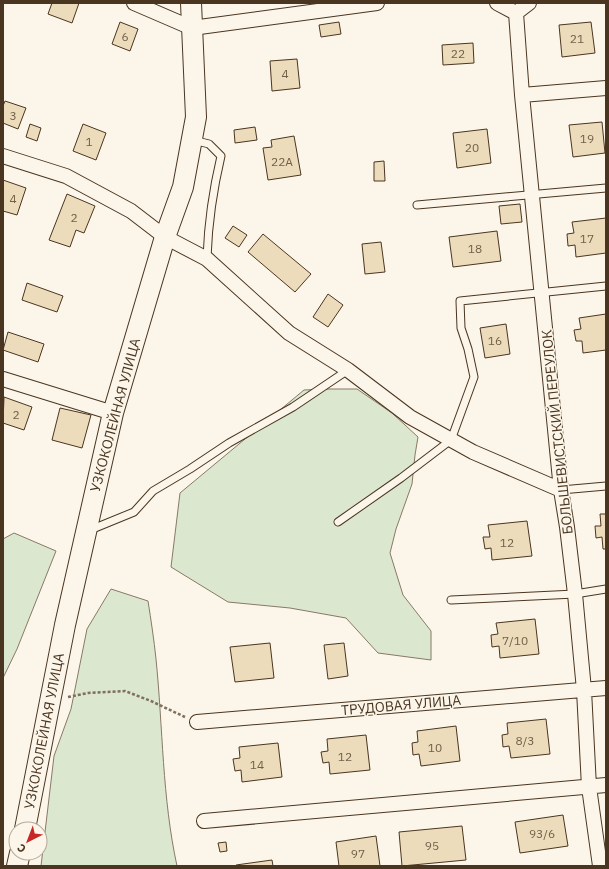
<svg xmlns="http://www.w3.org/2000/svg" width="609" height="869" font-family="'IBM Plex Sans',sans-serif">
  <rect width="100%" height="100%" fill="#fbf6e9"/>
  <path fill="#dce7d0" stroke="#887966" d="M330,389h27l35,24 26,24 -3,18 -3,29 -16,45 -6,24 13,42 28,36v29l-53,-7 -32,-35 -56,-10 -62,-6 -57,-35 9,-74 124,-103z
    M14,533l42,18 -39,98 -14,29v-139z
    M111,589l37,12c3,19 6,39 8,58 7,69 6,138 21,207h-136l13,-110 17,-47 16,-80z"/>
  <path fill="#ecdcbc" stroke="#4a3520" d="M52,3h27l-7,20 -24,-9z
    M120,22l18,7 -8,22 -18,-7z
    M339,22l2,12 -20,3 -2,-12z
    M591,22l4,31 -33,4 -3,-32z
    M473,43l1,20 -31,2 -1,-20z
    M297,59l3,29 -28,3 -2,-30z
    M5,101l21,7 -8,21 -15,-6v-17z
    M602,122l3,31 -32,4 -4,-32z
    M30,124l11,4 -4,13 -11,-4z
    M83,124l23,9 -10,27 -23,-9z
    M255,127l2,13 -22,3 -1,-13z
    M487,129l4,34 -34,5 -4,-35z
    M294,136l7,39 -33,5 -5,-32 9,-1 -1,-7z
    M384,161l1,20h-11v-19z
    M3,180l23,8 -9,27 -14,-4z
    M67,194l28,12 -11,27 -8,-3 -6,17 -21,-7z
    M520,204l2,18 -21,2 -2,-18z
    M606,218v35l-30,4 -1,-12 -7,1 -1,-12 7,-1 -2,-11z
    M233,226l14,9 -8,12 -14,-9z
    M497,231l4,30 -48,6 -4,-30z
    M263,234l48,40 -16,18 -47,-40z
    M381,242l4,30 -20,2 -3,-30z
    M27,283l36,13 -6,16 -35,-12z
    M328,294l15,11 -15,22 -15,-10z
    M606,314v36l-23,3 -1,-12h-6l-2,-11 7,-1 -2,-11z
    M506,324l4,30 -25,4 -5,-30z
    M8,332l36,12 -6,18 -35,-12z
    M4,397l28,10 -8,23 -21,-7z
    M60,408l31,7 -9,33 -30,-8z
    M600,514h6v35h-3l-1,-12 -6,1 -1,-12h6z
    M527,521l5,35 -40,4 -1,-12 -6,1 -2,-12h7l-2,-12z
    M535,619l4,35 -39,4 -1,-12 -7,1 -1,-12 7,-1 -2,-11z
    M270,643l4,35 -39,4 -5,-35z
    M344,643l4,33 -20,3 -4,-34z
    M546,719l4,35 -39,4 -2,-12 -6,1 -1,-12 6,-1 -1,-11z
    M456,726l4,35 -39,5 -2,-12 -6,1 -1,-12 6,-1 -1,-11z
    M366,735l4,35 -40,4 -1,-12 -6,1 -2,-11 7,-1 -1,-12z
    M278,743l4,34 -40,5 -1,-12 -6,1 -2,-12 7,-1 -1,-11z
    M563,815l5,31 -48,7 -5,-31z
    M462,826l4,34 -64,6 -3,-34z
    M376,836l4,30h-41l-3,-24z
    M226,842l1,9 -7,1 -2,-9z
    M272,860l1,6h-37v-1z"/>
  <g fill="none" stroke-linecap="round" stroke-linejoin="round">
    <g stroke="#4a3520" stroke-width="9">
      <path id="lane" d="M193,140l16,4 12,12c-8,34 -13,68 -14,103
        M417,205l189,-17
        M561,490l45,-4
        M338,522l63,-44 50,-38 23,-63 -6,-28 -7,-21 -1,-27 146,-15
        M90,530l44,-18 19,-21 37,-22 39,-26 64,-36 55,-37
        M451,600l124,-6 31,-5"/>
    </g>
    <g stroke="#4a3520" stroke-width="16">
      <path id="street" d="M134,3l58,25 185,-25
        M497,3l19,10
        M529,3l-13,10 6,82 39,395 6,37 8,67 9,96 5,97 11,79
        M522,95l84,-7
        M3,156l63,20 65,35 34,26 42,22 82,74 59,37 62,47 63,35 88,38
        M3,379l110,34
        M197,722l409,-34
        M204,821l402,-36"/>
    </g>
    <g stroke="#4a3520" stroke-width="22">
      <path id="secondary" d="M25,829l40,-204 48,-212 52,-176 18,-50 13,-70 -5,-114
        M17,866l3,-13"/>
    </g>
    <path stroke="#7f6f5c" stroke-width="2.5" stroke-dasharray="3 2" stroke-linecap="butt" d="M68,697l20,-4 37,-2 26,10 34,16"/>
    <use href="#lane" stroke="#fbf6e9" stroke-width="7"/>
    <use href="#street" stroke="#fbf6e9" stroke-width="14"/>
    <use href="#secondary" stroke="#fbf6e9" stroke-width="20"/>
  </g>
  <g text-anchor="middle" stroke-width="3" stroke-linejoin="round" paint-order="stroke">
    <g font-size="12" fill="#725f47">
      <text x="125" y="41">6</text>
      <text x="577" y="43">21</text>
      <text x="458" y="58">22</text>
      <text x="285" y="78">4</text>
      <text x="13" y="120">3</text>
      <text x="587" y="143">19</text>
      <text x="89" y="146">1</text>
      <text x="472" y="152">20</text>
      <text x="282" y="166">22А</text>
      <text x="13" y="203">4</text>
      <text x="74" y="222">2</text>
      <text x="587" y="243">17</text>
      <text x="475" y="253">18</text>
      <text x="495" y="345">16</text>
      <text x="16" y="419">2</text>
      <text x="507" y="547">12</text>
      <text x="515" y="645">7/10</text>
      <text x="525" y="745">8/3</text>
      <text x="435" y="752">10</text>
      <text x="345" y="761">12</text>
      <text x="257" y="769">14</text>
      <text x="542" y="838">93/6</text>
      <text x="432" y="850">95</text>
      <text x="358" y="858">97</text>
    </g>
    <g font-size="14" fill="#4a3520" stroke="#fbf6e9">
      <text transform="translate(115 415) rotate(-75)" y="5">УЗКОКОЛЕЙНАЯ УЛИЦА</text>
      <text transform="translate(557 432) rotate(-96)" y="5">БОЛЬШЕВИСТСКИЙ ПЕРЕУЛОК</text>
      <text transform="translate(401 705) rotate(-5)" y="5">ТРУДОВАЯ УЛИЦА</text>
      <text transform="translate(44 731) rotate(-79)" y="5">УЗКОКОЛЕЙНАЯ УЛИЦА</text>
    </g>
  </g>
  <rect width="609" height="869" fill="none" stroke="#4a3520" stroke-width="8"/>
  <g transform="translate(28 841) rotate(222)"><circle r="19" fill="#fbf6e9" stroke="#b4a999"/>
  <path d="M0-3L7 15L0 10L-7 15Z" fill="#c62828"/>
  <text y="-6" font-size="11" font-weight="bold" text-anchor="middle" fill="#4a3520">С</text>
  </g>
</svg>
